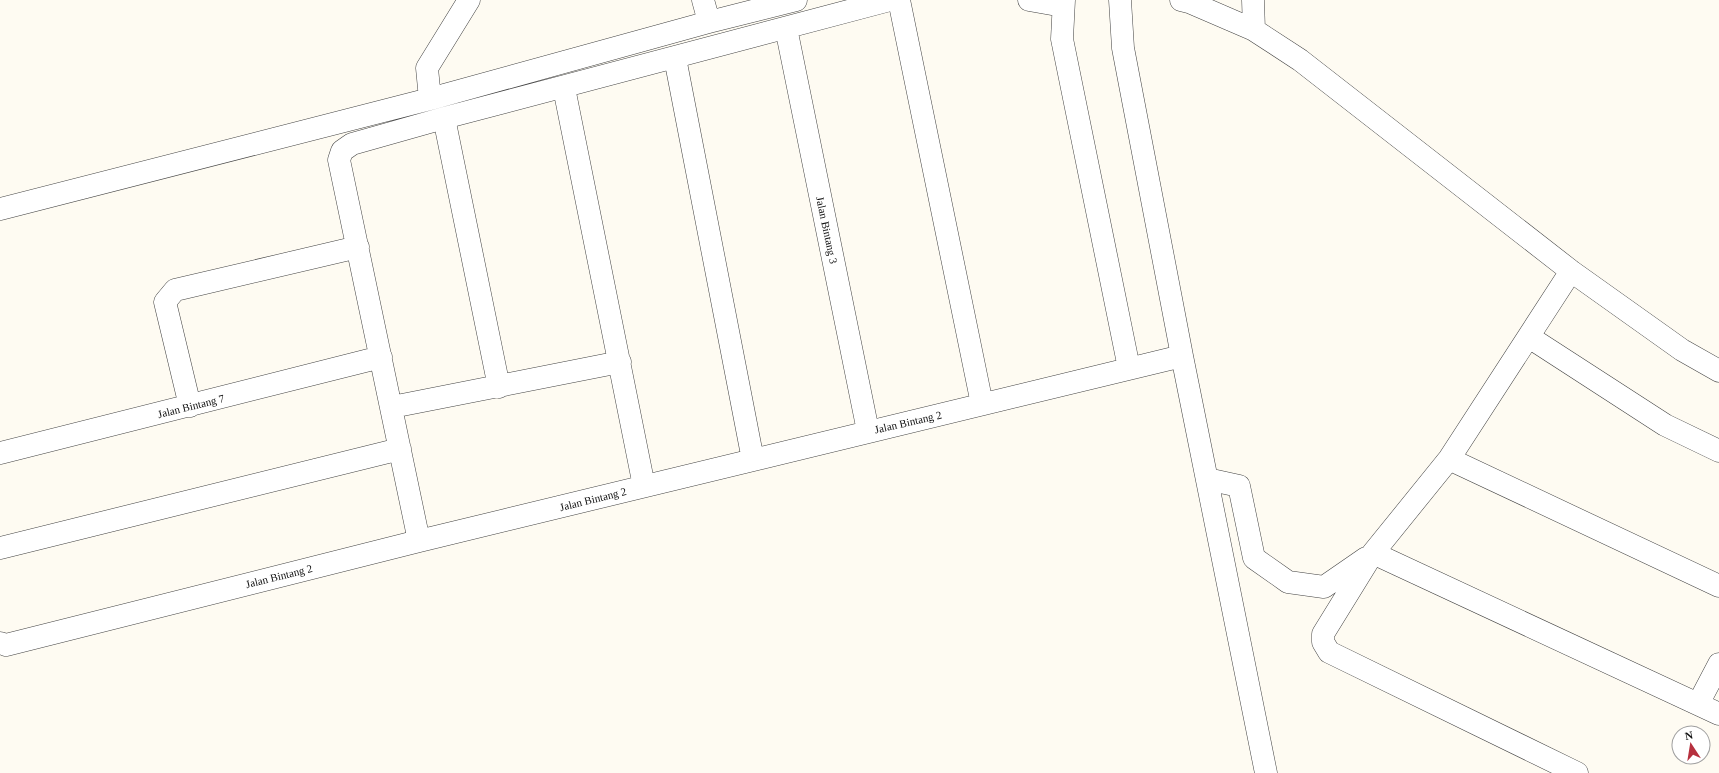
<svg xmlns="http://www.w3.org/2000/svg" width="1719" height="773" font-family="'Times New Roman',serif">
  <rect width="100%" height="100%" fill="#fefbf2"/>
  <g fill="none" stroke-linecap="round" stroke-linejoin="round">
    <g stroke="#424242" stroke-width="23">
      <path id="minor" d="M703,0l6,22
        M899,0l83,404
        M1029,0l34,6
        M1064,0l-2,39 67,329
        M1120,0l3,48 59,308 84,417
        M1181,0l8,2 65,28 46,30 271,211 111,79 37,21
        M1253,0l1,30
        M786,28l82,403
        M675,58l78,402
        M564,88l80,398
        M430,99l-3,-31 42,-68
        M444,118l55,269
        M0,209l430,-110 279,-77 87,-22
        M1571,271l-122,188 -76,94 -50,81v8l6,10 248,121
        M1529,337l136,88 54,26
        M190,406l-25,-104 10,-12 183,-43
        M392,407l228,-45
        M0,453l381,-96
        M1449,459l270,127
        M1207,479l32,7 15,72 34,24 36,5 42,-29
        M419,541l-80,-381 3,-9 10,-7 92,-26 446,-118
        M0,548l400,-99
        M1373,553l346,161
        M0,643l6,2 413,-104 763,-185
        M1698,704l21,-40"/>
    </g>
    <use href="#minor" stroke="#fff" stroke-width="22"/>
  </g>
  <g text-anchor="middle" stroke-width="4" stroke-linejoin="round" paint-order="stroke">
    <g font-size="11" fill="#0f0f0f" stroke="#fff">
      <text transform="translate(827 230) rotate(78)" y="4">Jalan Bintang 3</text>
      <text transform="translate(191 406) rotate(-14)" y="4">Jalan Bintang 7</text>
      <text transform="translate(908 422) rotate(-13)" y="4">Jalan Bintang 2</text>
      <text transform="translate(593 499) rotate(-14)" y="4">Jalan Bintang 2</text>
      <text transform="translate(279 576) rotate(-14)" y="4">Jalan Bintang 2</text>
    </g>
  </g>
  <g transform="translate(1691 745) rotate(348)"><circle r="19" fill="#ffffff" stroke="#9f9f9f"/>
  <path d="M0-3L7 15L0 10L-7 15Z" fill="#b6303e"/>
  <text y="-6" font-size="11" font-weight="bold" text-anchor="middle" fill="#0f0f0f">N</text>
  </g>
</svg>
